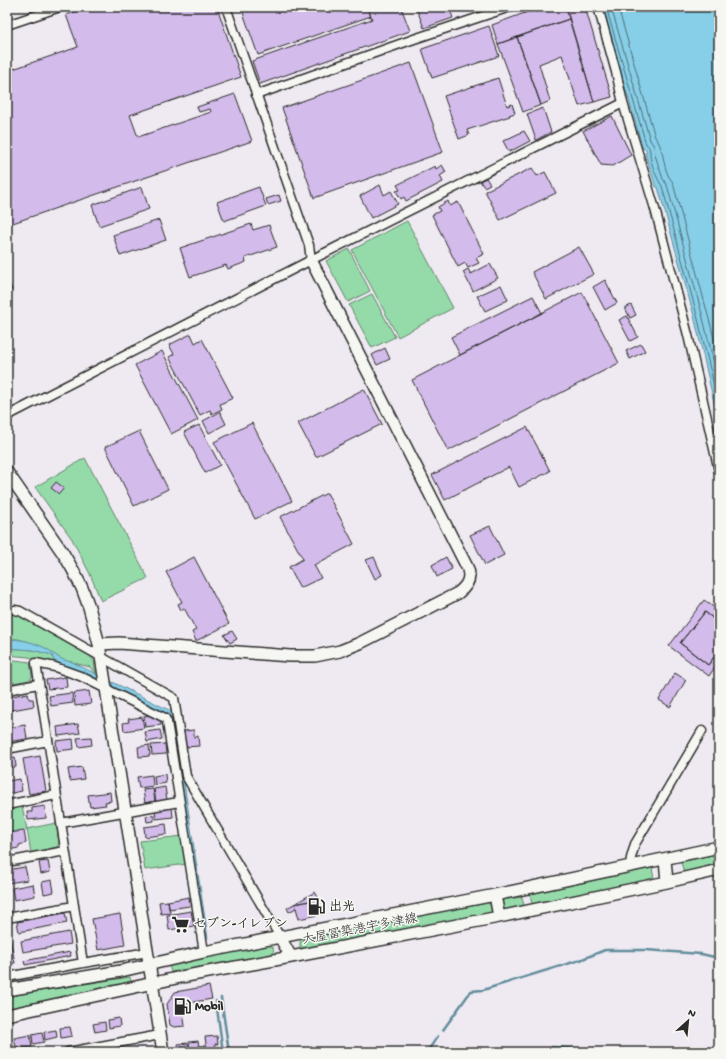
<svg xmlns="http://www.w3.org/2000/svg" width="726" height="1059" font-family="'Gochi Hand','Klee One',sans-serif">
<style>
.green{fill:#95dba9;stroke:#60836a}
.water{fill:#87cfe8;stroke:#628d9c}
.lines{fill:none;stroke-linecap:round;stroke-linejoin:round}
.shore{stroke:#506d77;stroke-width:1}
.stream{stroke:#628d9c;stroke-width:2.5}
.building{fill:#d3bbeb;stroke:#2b2b2b}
.street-casing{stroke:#2b2b2b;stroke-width:11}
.secondary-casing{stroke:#2b2b2b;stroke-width:14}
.street{stroke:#f6f6f2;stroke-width:8}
.secondary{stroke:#f6f6f2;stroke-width:11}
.labels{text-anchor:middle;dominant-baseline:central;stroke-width:3;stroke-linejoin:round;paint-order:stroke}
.poi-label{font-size:13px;font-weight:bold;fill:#2b2b2b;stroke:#f6f6f2;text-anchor:start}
.street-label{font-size:13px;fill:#2b2b2b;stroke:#f6f6f2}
</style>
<rect width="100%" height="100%" fill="#efeaf1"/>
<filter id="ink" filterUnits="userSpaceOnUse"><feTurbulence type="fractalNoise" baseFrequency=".025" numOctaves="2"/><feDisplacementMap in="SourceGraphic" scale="8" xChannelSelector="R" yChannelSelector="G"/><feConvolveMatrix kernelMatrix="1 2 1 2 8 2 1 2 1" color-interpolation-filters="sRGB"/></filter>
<g filter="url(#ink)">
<path class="green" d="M407 221 453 308 398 337 352 250Z
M349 249 370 291 348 302 326 261Z
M372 294 395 337 372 348 349 305Z
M85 458 148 578 101 601 90 574 72 539 35 487Z
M7 609 89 655 94 661 96 675 90 667 62 660 45 648 29 642 18 639H7Z
M7 648 33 650 53 655 55 663 28 657 7 655Z
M7 659 30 662 32 676 30 680 7 684Z
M22 806 27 829 56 823 59 843 57 847 31 853 27 829 7 833V809Z
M182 836 186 864 145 870 140 841Z
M719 854V865L684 873 681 862Z
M652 868 654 879 532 904 530 894Z
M522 897 524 906 504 910 501 900Z
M488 903 492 905 493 909 490 913 304 949 300 947V942L303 938Z
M269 945 273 947C274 951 274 953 271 955L177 971 171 972 169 965Z
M130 977 131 982 7 1009V996Z"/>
<path class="water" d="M602 7H719V424L694 316 658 187H656L645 153 647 152 645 148 643 149Z
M7 639C21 639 34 642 47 649 58 656 57 659 72 662L173 712 208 938H205L170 718 167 714 88 675 55 663 52 655 33 650 7 648Z"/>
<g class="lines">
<path class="shore" d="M606 7 646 144C650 147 650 150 650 155 651 164 657 179 662 186L697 315 719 406
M611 7 650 140 654 146 655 155 663 179 667 185 702 314 719 384
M618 7 655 137C664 147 662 162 668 175 669 178 672 180 673 183L719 357"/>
<path class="stream" d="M221 998 229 1052
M216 1001 223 1052
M443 1030 471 991 483 990 580 960 605 950H646L701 954 719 958
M552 1047 611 1052
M427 1052 438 1036"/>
</g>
<path class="building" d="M90 7H217L241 77 130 115 138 137 211 112 210 109 199 112 197 107 235 94 252 141 7 225V71L78 47 66 15Z
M241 7H367L371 16 258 55Z
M367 7H401L410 31 260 84 252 61 372 19Z
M416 7H449L453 18 424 28Z
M541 7H566L569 19 498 44 492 25Z
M566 7H585L612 97 594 102Z
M569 19 594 102 579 106 562 55 539 64 550 101 541 105 517 37Z
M489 26 499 56 432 78 422 49Z
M517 37 541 105 523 112 498 44Z
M411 63 443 152 314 198 282 108Z
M498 78 507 106 512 104 515 113 509 115 510 116 467 130 469 135 459 139 444 96Z
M543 108 551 132 536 140 527 114Z
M612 116 631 155 613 166 601 165 583 131Z
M524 131 530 141 509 152 503 141Z
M442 165 446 172 440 176 443 182 406 201 404 197 401 199 396 191 400 190 397 185 435 166 436 169Z
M532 168 537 176 545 172 556 193 500 220 485 191Z
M486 178 490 184 484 187 480 181Z
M380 185 384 195 391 191 398 204 371 218 360 196Z
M142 187 149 209 99 226 92 205Z
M259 187 266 206 224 221 217 202Z
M279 195 281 201 268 205 266 199Z
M448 201 450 206 458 202 484 254 476 258 479 263 468 268 465 263 458 267 432 215 440 211 438 207Z
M159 220 166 240 120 256 113 235Z
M251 224 253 230 269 225 277 247 245 258 246 262 228 269 226 265 190 277 180 248Z
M579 247 594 274 546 299 532 272Z
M490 264 498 278 473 291 463 272 468 269 471 274Z
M7 279H8L12 290 7 292Z
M605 280 617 303 605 310 593 287Z
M501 285 508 300 485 311 477 296Z
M582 292 619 363 448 451 412 380Z
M533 296 542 313 460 355 451 337Z
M631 305 636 315 630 318 625 308Z
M627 316 638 337 630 341 619 320Z
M191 334 195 343 202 339 233 398 220 404 222 409 212 414 210 410 200 415 169 357 174 354 169 345Z
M641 344 645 351 630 359 626 351Z
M385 348 390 359 377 365 372 355Z
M162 351 198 420 171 434 135 365Z
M364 389 382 424 316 457 298 423Z
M220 412 226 424 209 433 203 421Z
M252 423 292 501 255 519 214 442Z
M199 425 220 465 205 473 184 432Z
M527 427 550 471 519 487 509 467 445 500 432 475Z
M139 431 168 489 134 506 105 447Z
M56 482 64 488 59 494 51 488Z
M327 493 354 544 314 565 321 578 300 588 289 567 303 559 280 517Z
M7 516 14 522 7 531Z
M490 526 504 555 485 565 470 535Z
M194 557 229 624 196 641 192 632 196 630 184 608 181 610 178 604 182 602 166 572Z
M374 557 382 575 375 579 366 560Z
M446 557 452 569 437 577 432 565Z
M704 600 719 611V623L705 612 680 643 708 665 719 651V665L715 667 709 676 669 646Z
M705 612 719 623V651L708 665 680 643Z
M232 631 237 639 230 643 224 635Z
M675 673 686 680 670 707 659 700Z
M66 677 67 687 48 689 46 680Z
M89 691 91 704 75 706 74 693Z
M28 693 29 699H33L34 706 7 711V697Z
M72 693 73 703 51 706 49 696Z
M153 715 161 720V725L145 727 144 716Z
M142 717 144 728 124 731 123 723 129 722 128 719Z
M78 724 80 733 58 736 57 727Z
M25 725 27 739 7 742V728Z
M160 730 162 739 147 742 145 732Z
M194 730V737L198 736 199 746 185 747 184 731Z
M91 737 92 745 79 747 77 738Z
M73 739 74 749 57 751 56 741Z
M165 744 166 754 152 755 151 745Z
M149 745 150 756 139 757 138 747Z
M40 756 46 791 29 794 23 759Z
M15 757 16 767 7 768V758Z
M82 767 84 779 70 781 68 769Z
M165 774 166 783 155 785 154 776Z
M152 775 153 786 139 788 137 777Z
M20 779 22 791 7 794V781Z
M165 787 167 800 156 802 154 789Z
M153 789 155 801 145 803 143 790Z
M110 792 111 801 105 802 106 805 90 807 88 795Z
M45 806 46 818 28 820 27 812H32V808Z
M172 808 173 817 156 819 155 810Z
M154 815V821L147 822 146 816Z
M166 824 167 834 145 837 144 827Z
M24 831 26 843 19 845V848L7 850V833Z
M48 861 50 872 41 874 39 862Z
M25 867 28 880 7 883V870Z
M52 880 54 892 44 894 42 882Z
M33 884 35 896 14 900 12 888Z
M315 892 319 899 295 904 296 908 289 912 287 908Z
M189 897 190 906 169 909 168 901Z
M319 899 322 914 299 919 295 904Z
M168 901 170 913 161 914 159 902Z
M191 911 194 926 169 930 167 915Z
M65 913 67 923 19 932 17 922Z
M120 914 125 945 98 950 92 919Z
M8 928 15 963 7 964V929Z
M69 932 71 944 23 952 21 941Z
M70 952 71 956 25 965 24 961Z
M209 986 212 999 182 1004 185 1026 174 1027 170 1025 167 1004 175 992Z
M119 1018 120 1026 109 1028 108 1020Z
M105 1022 106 1030 95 1032 93 1024Z
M70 1027 72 1036 61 1038 60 1028Z
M56 1030 57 1037 45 1040 44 1032Z
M42 1033 44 1042 33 1044 32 1035Z
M30 1035 32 1047 23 1048V1046L16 1047 14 1038Z
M217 1036 218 1044H215L216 1050 207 1051 205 1037Z
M11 1038 13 1046 9 1047V1049H7V1039Z
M198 1041 199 1046 205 1045 206 1052H190L189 1042Z
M188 1043 189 1052H179L178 1044Z"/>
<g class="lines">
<defs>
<path id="street" d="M226 7 309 245 311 260
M598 7 616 72 623 103 655 209 688 335 719 471
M7 25 60 7
M256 95 414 39 510 7
M7 416 311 260 623 103
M15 610 20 611 174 698 186 776 280 937
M7 690 38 684
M7 749 48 741
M7 805 56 795
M61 823 179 802
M7 862 65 851
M630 866 631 858 635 844 702 731
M7 918 74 906
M83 963 36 663 55 667 80 676 165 718 167 722 204 952
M7 977 83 963 148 952
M68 1052 160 1035"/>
<path id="secondary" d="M7 472 63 553 73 570 82 588 89 607 99 644 163 1052
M99 644 119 643 290 656H315L340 651 360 643 458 593C467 586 472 578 467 567L311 260
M665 859 667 882
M495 895 499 917
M280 937 291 957
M7 990 121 971 204 952 495 895 719 847
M7 1015 181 977 291 957 499 917 667 882 719 870"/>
</defs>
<use href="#street" class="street-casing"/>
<use href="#secondary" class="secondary-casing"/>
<use href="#street" class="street"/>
<use href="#secondary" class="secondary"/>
</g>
</g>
<defs>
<symbol id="fuel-bare" viewBox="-9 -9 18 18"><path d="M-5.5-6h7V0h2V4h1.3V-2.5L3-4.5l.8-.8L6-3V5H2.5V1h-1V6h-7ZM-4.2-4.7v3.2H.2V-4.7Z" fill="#2b2b2b" stroke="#f6f6f2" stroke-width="2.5" paint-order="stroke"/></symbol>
<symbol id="supermarket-bare" viewBox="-9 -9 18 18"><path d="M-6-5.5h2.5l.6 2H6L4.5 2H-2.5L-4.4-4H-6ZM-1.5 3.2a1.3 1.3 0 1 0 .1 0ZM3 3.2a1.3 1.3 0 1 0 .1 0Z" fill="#2b2b2b" stroke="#f6f6f2" stroke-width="2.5" paint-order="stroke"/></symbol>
</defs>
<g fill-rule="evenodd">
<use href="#fuel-bare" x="304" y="894" width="25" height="25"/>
<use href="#supermarket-bare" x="168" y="912" width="25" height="25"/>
<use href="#fuel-bare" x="170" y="994" width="25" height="25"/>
</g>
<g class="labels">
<g class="poi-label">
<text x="329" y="907">出光</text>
<text x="193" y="924">セブン-イレブン</text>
<text x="195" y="1007">Mobil</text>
</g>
<g class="street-label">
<text transform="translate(360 930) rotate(-11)">大屋冨築港宇多津線</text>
</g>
</g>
<rect width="726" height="1059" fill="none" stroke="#f6f6f2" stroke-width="24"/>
<rect x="12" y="12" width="702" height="1035" fill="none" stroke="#2b2b2b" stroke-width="1.5" filter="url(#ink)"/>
<g transform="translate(688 1021) rotate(27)" stroke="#f6f6f2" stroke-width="3" paint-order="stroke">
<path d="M0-3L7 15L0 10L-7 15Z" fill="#2b2b2b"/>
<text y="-6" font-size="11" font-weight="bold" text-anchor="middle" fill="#2b2b2b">N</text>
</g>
</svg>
